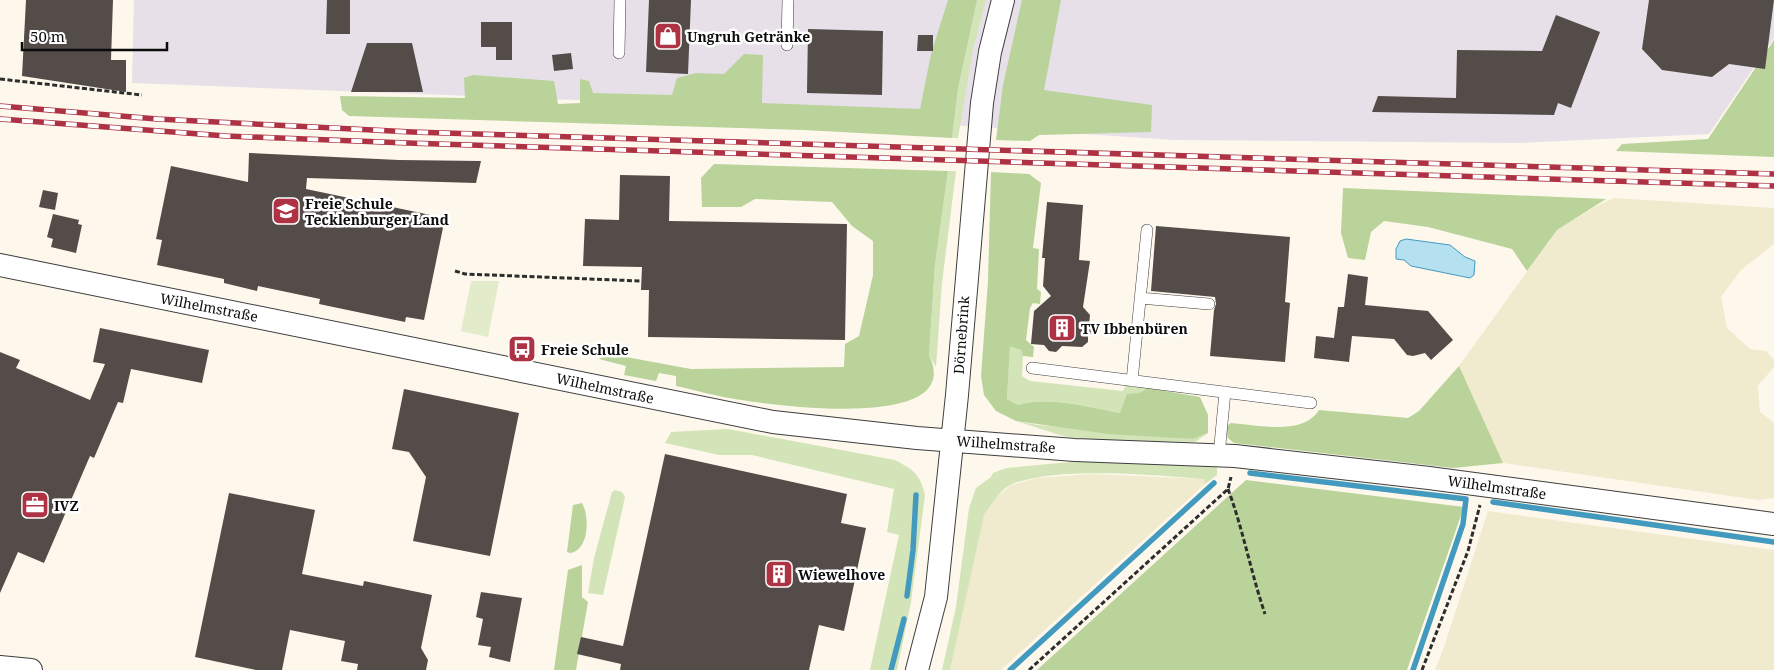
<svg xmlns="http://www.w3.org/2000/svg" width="1774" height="670" font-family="'Noto Serif',serif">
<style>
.industrial{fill:#e7e0e9}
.farmland{fill:#f0eace}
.green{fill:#d3e4b9}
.forest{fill:#b9d39a}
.pitch{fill:#e3ecca}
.water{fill:#b5e0ef;stroke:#439abf}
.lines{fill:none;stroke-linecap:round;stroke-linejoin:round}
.stream{stroke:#439abf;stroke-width:5.5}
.building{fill:#534c49}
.lane-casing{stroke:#3e3e3e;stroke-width:12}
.street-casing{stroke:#3e3e3e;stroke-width:24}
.path{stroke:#2d2d2d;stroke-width:3;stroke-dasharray:5 2.5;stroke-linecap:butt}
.lane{stroke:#fff;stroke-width:11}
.street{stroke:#fff;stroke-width:22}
.rail-casing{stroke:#ad3244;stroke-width:5.5}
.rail{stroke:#fff;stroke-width:4;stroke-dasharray:11;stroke-linecap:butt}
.labels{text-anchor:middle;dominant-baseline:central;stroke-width:5;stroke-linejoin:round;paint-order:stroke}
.poi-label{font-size:14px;font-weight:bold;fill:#0b0b0b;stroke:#fff;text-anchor:start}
.street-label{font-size:14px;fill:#0b0b0b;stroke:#fff}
</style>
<rect width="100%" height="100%" fill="#fdf8eb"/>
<path class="industrial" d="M134 0H1774V38L1709 134 1521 143 1174 140 575 100 132 83Z"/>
<path class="farmland" d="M1614 198 1774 208V244L1741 270 1721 297 1727 328 1750 349 1766 351 1774 360V367L1758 386 1760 412 1774 423V498L1758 500 1503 463 1459 366 1557 230 1595 207Z
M1092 474 1205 479V484L1001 670H950L978 535 984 515 998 496 1011 485 1037 478Z
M1488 511 1774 550V670H1435L1444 647Z"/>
<path class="green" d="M977 0H986L973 50 958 138H952L958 88Z
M948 171H956L942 283 936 367 929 355 935 265Z
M1010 345 1021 350 1023 356 1022 376 1030 381 1123 391 1126 385 1148 388 1120 413C1086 407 1052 396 1018 405L1007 399Z
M1016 421 1038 425 1193 439 1208 433 1195 442 1099 441 1063 436Z
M728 429 895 460C914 470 920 474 925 495L911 602 897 670H870L899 535 887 532 894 489 752 455H719L665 443 671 432Z
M1081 461 1217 464V475L1205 484 1204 479C1155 475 1057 466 1012 484 999 490 992 505 984 515L950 670H942L956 607 969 508 976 488 991 477 993 473 1006 468Z
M615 490 622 492 625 497 603 595 588 593 594 558 612 492Z"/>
<path class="forest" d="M948 0H977L958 88 952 138 804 130 349 116 342 110 340 96 465 98 464 78 473 75 554 81 558 104 580 103V79L589 81 593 93 672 95 677 78 696 73 724 74 744 54 763 55 762 103 920 109 931 54Z
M1022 0H1061L1044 90 1152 105 1151 132 1039 135 1030 141 996 140 1003 85Z
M1774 40V157L1616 151 1622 144 1708 139Z
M714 164 948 171 935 265 929 355C967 433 770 405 735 399 715 396 695 390 676 386V376L659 373 656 381 624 375 626 366 599 359 603 355H615L691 369 844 367 845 344 859 336 873 275V241L852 226 832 202 755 199 741 207H702L701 178Z
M991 172 1029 174 1041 183 1033 248 1039 249 1037 289 1041 292 1040 304 1033 303 1030 308 1026 340 1034 347 1033 357 1023 356 1021 350 1010 346 1007 399 1018 405C1052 396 1086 407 1120 413L1127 394 1140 393 1148 388 1200 397 1208 415V433L1193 439 1108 434 1016 421 996 411 984 395 981 376 988 281Z
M1343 188 1606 199 1557 230 1527 271 1512 249 1428 227 1384 221 1371 232 1365 260 1348 258 1341 233Z
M1459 366 1503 463 1453 468 1234 443 1228 438 1225 427 1231 423C1258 425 1303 436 1319 410L1408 418 1419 411Z
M1246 480 1464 507 1407 670H1037Z
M582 503C590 517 589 550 570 553L567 552 573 505Z
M582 565V597L588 602 576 670H554L568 570Z"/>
<path class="pitch" d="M471 281H499L488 337 461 331Z"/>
<path class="water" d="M1406 239 1450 245 1465 257 1475 261 1474 275 1470 278 1411 266 1404 260 1396 259V249L1400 241Z"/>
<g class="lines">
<path class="stream" d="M1250 473 1466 499 1463 524 1413 670
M1493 502 1774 542
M907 596 913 550 916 495
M891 670 904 619
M1010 670 1214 483"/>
</g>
<path class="building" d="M26 0H113L111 60H126V92L22 76Z
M327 0H350V34H326Z
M649 0H691L688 74 646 72Z
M1649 0H1774L1765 69 1729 64 1712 77 1662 70 1642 49Z
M1556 15 1600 32 1571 108 1558 103 1554 115 1372 112 1378 96 1456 98 1457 50 1542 51Z
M481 22H512V60H496V47H481Z
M808 29 883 31 882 95 807 93Z
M918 35H933V51H917Z
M367 43H412L423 92H351Z
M571 53 573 69 554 71 552 55Z
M249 153 399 160 481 161 476 183 307 178 306 189 445 218 424 320 406 317 405 322 319 304 320 299 258 286 257 291 224 283V279L157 265 162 240 156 239 171 166 248 182Z
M620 175 670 176 669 221 847 224 845 340 648 337 649 290H641L642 267 583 266 585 219 619 220Z
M43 190 58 193 55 210 39 207Z
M1047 202 1083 205 1079 260 1090 261 1083 307 1090 315 1089 325 1094 331 1088 336V342L1082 347 1062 346 1056 352 1049 351 1044 345 1031 344 1034 311 1051 296 1043 286 1045 258H1042Z
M53 214 79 220 78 224 82 225 76 253 51 247 53 239 47 237Z
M1156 226 1290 237 1285 302 1290 303 1285 362 1210 356 1214 310 1216 304 1215 297 1151 291Z
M1348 274 1368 277 1365 305 1428 311 1453 340 1431 360 1425 353 1413 356 1407 355 1394 339 1352 336 1349 362 1314 358 1316 336 1334 338 1338 307H1344Z
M100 328 209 350 202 383 131 369 123 403 118 402 94 458 90 456 44 563 18 552 0 593V352L20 360 16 368 90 400 105 364 93 362Z
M404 389 519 413 490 556 413 541 426 477 409 452 392 449Z
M665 454 847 494 841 523 866 528 844 631 819 625 809 670H620L621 664 577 654 581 637 623 646Z
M229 493 315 510 302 574 363 586 364 581 432 595 421 648 428 660 426 670H357L358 664 341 661 345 641 290 630 282 670H256L195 657Z
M481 592 522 598 510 662 489 657 491 647 478 645 483 619 476 617Z"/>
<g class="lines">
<defs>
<path id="lane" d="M787 45 788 0
M619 53 620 0
M1140 298 1209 304
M1032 368 1311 403
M1132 381 1147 230
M1219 455 1225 392"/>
<path id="street" d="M0 265 773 422 917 438 1075 450 1235 456 1429 478 1774 524
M0 667 31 670
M917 670 936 597 957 395 982 103 990 52 1003 0"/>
</defs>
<use href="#lane" class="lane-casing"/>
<use href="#street" class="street-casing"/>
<path class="path" d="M0 79 142 95
M455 271 465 274 641 281
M1228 489C1243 529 1251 573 1265 614
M1029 670 1228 489 1231 477
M1422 670 1468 551 1480 505"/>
<use href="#lane" class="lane"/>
<use href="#street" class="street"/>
<defs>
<path id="rail" d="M0 106 157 119 412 132 1774 174
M0 119 226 136 407 143 1774 186"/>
</defs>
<use href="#rail" class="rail-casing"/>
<use href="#rail" class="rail"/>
</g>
<defs>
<symbol id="shop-square" viewBox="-11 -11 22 22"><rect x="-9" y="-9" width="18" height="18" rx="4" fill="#ad3244" stroke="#fff"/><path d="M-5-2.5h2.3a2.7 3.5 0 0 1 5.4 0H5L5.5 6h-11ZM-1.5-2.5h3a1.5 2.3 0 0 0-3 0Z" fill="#fff"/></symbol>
<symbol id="school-square" viewBox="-11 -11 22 22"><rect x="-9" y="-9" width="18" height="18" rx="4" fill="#ad3244" stroke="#fff"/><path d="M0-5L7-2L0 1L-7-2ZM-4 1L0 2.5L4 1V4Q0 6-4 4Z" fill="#fff"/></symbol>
<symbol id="building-square" viewBox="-11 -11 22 22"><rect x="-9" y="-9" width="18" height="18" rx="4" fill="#ad3244" stroke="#fff"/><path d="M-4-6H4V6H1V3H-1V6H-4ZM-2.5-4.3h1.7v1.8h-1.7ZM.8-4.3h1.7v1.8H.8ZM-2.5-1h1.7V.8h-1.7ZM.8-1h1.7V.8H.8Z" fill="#fff"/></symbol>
<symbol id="bus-square" viewBox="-11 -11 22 22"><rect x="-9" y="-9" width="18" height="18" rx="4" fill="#ad3244" stroke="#fff"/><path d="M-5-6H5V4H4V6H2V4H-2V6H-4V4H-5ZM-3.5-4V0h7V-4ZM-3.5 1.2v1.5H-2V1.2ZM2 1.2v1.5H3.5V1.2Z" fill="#fff"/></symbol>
<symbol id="office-square" viewBox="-11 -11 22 22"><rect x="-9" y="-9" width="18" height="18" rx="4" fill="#ad3244" stroke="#fff"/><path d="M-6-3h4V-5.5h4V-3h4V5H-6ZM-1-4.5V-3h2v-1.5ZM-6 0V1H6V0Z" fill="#fff"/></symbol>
</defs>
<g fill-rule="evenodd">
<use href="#shop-square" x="652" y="20" width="32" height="32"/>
<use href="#school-square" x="270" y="195" width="32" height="32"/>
<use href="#building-square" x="1046" y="312" width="32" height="32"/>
<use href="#bus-square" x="506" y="333" width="32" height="32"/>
<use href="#office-square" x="19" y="489" width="32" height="32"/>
<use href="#building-square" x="763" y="558" width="32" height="32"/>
</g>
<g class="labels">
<g class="poi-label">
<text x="687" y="36">Ungruh Getränke</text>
<text x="305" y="203">Freie Schule<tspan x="305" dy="16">Tecklenburger Land</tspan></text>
<text x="1081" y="328">TV Ibbenbüren</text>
<text x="541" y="349">Freie Schule</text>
<text x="54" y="505">IVZ</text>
<text x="798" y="574">Wiewelhove</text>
</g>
<g class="street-label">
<text transform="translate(209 307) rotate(11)">Wilhelmstraße</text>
<text transform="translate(961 335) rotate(-86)">Dörnebrink</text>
<text transform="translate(605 388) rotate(12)">Wilhelmstraße</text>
<text transform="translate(1006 444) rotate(4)">Wilhelmstraße</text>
<text transform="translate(1497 487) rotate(8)">Wilhelmstraße</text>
</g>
</g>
<path d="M22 42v8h145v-8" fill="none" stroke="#0b0b0b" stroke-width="2.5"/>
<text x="30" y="42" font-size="15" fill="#0b0b0b" stroke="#ffffff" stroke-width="4" paint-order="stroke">50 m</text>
</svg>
